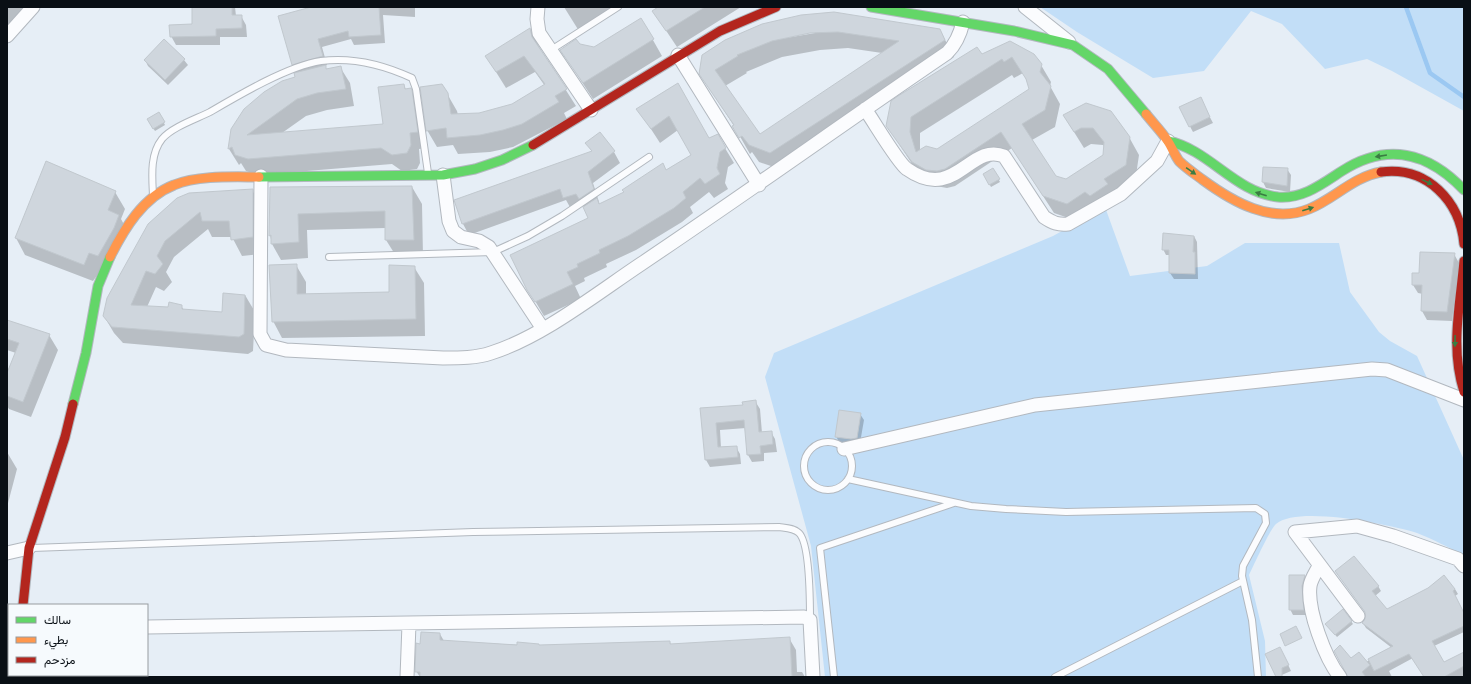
<svg xmlns="http://www.w3.org/2000/svg" width="1471" height="684" font-family="Poppins,Vazirmatn,sans-serif">
<style>
.green{fill:#c2def7}
.shadow{fill:#0003;fill-rule:evenodd}
.lines{fill:none;stroke-linecap:round;stroke-linejoin:round}
.stream{stroke:#9bc8f2;stroke-width:4.5}
.building{fill:#cfd6dd;stroke:#c1c8ce;fill-rule:evenodd}
.lane-casing{stroke:#b2b8bf;stroke-width:8}
.street-casing{stroke:#b2b8bf;stroke-width:15}
.fast-casing{stroke:#b2b8bf;stroke-width:11}
.slow-casing{stroke:#b2b8bf;stroke-width:11}
.jam-casing{stroke:#b2b8bf;stroke-width:11}
.lane{stroke:#fbfcfe;stroke-width:6}
.street{stroke:#fbfcfe;stroke-width:13}
.fast{stroke:#63d668;stroke-width:9}
.slow{stroke:#ff974d;stroke-width:9}
.jam{stroke:#b3261e;stroke-width:9}
.oneway{fill:#3a7c43}
</style>
<rect width="100%" height="100%" fill="#e6eef6"/>
<path class="green" d="M1040 7H1464V111L1392 71 1367 59 1325 69 1282 24 1251 11 1204 71 1153 78 1077 32Z
M1105 207 1130 276 1207 266 1245 243H1339L1350 292 1379 332 1390 341 1417 356 1464 460V555C1449 548 1433 539 1417 533 1391 525 1298 505 1276 524 1270 529 1254 565 1249 575L1265 641 1266 677H825L811 546 765 377 774 353 1053 236Z"/>
<path class="shadow" d="M7 7H31L7 31Z
M193 7H235L236 16H241L246 25 247 37H220V45H176L171 36 193 25Z
M314 7H415V17L383 15 385 43 354 45 351 39 322 47 327 65H324L327 70 340 67 350 83 354 106 327 110 306 116 282 133 384 125 404 85 406 90 410 89 420 106 426 148 419 149 420 163 417 169 402 171 392 164 258 175 246 171 241 163 239 165 229 149 232 129 296 78 298 73 293 64Z
M564 7H614L579 31Z
M660 7H741L677 47 653 11Z
M641 19 662 56 593 99 561 50 579 45 595 48Z
M776 21 940 30 954 57 780 169 759 162 752 152 750 154 734 126 700 74ZM814 31 815 33 780 39 784 37ZM848 48 882 53 760 135 725 86 747 73 746 72 782 57 820 50Z
M530 29 541 51 576 106 564 113 567 119 513 147 490 152 458 154 453 145 437 147 427 130 442 85 457 111 458 115 479 114 512 105 545 86 535 72 506 88 486 56Z
M1010 42 1041 65 1051 82 1050 86 1060 104 1055 127 1032 140 1055 177 1066 180 1104 156 1105 147 1103 145 1091 144 1084 148 1064 116 1129 137 1139 155 1135 182 1077 221 1054 213 1012 148 955 186 947 188 936 186 922 179 887 126 982 56ZM1023 73 1031 89 938 150 920 151V133L1012 75 1014 78Z
M145 60H184L188 65 168 85 148 66Z
M678 85 709 140 717 135 734 163 728 167 725 183 728 189 714 198 709 192 690 207 693 213 682 222 636 250 606 264 607 267 584 278 585 281 575 286 581 299 544 316 528 289 589 219 583 204 571 209 566 200 469 235 463 224 456 203 592 152 587 143 614 152 620 163 593 183 600 205 666 171 692 155 678 130 660 143 638 109Z
M1203 104 1213 123 1193 132 1180 108Z
M159 113 165 125 155 131 148 120Z
M1264 168 1287 169 1291 175 1290 192 1266 188 1263 182Z
M993 169 1000 182 991 187 984 174Z
M412 187 422 204 423 256H396L386 240V228L307 230 308 258 281 260 272 244 270 235 271 188Z
M252 190 262 207V254L242 256 232 237H212L208 229 174 257 166 272 172 282 164 291 156 287 147 307 169 308 181 306 184 310 223 313 245 295 255 312 253 351 248 354 123 343 114 333 104 316 149 225Z
M115 192 125 209 121 219 128 232 93 281 25 255 16 238Z
M1194 236 1197 242 1198 279H1174L1170 273V255H1166L1163 249Z
M1454 254 1459 263 1452 321 1427 320 1422 311 1423 294 1418 293 1413 285 1420 274Z
M296 265 306 282V295L390 293 414 267 424 283 425 336 282 338 273 321Z
M7 321 49 335 58 350 31 417 9 409 7 406V375L16 353 7 350Z
M755 401 760 409 762 433 771 432 775 439 777 452 764 453V461L752 462 748 455 746 428 720 430 721 448 736 447 740 454 741 464 710 467 706 460 701 409 744 406Z
M860 414 864 420 860 443 855 445 839 442 836 436Z
M7 452 17 469 7 507Z
M1336 572 1378 586 1381 591 1375 596 1387 610 1455 589 1458 594 1455 596 1464 614V632L1434 646 1444 663 1464 653V677H1425L1413 658 1389 671 1392 677H1349L1351 660 1366 662 1392 648 1366 628 1363 623 1367 619 1366 613Z
M1304 576 1307 582 1305 592 1306 615H1293L1290 609Z
M1343 610 1353 624 1337 637 1328 626Z
M440 634 444 641 539 646 670 642 671 645 789 638 796 650 797 672H802L805 677H420L416 671 421 645Z
M1283 654 1291 671 1277 677Z"/>
<g class="lines">
<path class="stream" d="M1406 7 1430 73 1464 97"/>
</g>
<path class="building" d="M192 7H232V15H242V28L216 29V36L170 37 169 25 192 24Z
M311 7H379L381 35 349 37 348 31 318 39 323 56 292 65 278 16Z
M658 7H705L666 31 652 11Z
M834 12 940 29 945 40 770 153 749 145 742 136 739 138 732 126 734 125 699 74 702 55 725 40 762 24 801 15ZM838 32 899 41 760 134 715 70 738 56 737 55 772 41 810 33Z
M641 18 654 39 583 83 560 50 576 39 580 44 594 47Z
M530 28 532 37 567 89 555 96 559 102 522 124 503 130 480 135 447 138 446 128 426 131 420 87 442 84 448 93 451 114 479 113 512 104 545 84 524 56 496 72 485 56Z
M164 39 185 59 165 80 144 60Z
M1010 41 1034 54 1042 64 1040 72 1051 86 1045 110 1022 124 1056 176 1066 179 1103 155 1104 142 1093 128H1081L1074 132 1063 115 1086 103 1111 111 1130 137 1126 165 1104 179 1108 184 1090 196 1085 192 1067 204 1043 196 1001 132 945 169 937 171 926 170 912 162 886 126 891 101 898 96 977 47 982 54ZM1012 57 1026 79 1029 89 937 149 926 146 916 152 910 132 911 117 1002 59 1004 62Z
M326 65V69L341 66 346 89 317 93 297 99 247 135 383 124 378 87 404 84 405 89 411 88 412 90 418 132 410 133 411 145 407 153 392 155 381 148 248 159 235 155 232 147 228 149 231 129 244 109 264 92 282 81 295 77 294 73Z
M678 83 709 138 718 134 726 148 720 152 717 168 720 174 705 184 700 178 683 192 686 198 674 208 628 236 599 250 600 253 577 264 578 267 567 272 573 284 535 302 527 290 510 255 588 218 583 207 597 198 599 204 624 192 622 190 663 163 666 170 691 155 669 116 651 129 636 109Z
M1201 97 1210 117 1189 127 1179 107Z
M159 112 165 122 153 129 147 119Z
M600 132 615 151 588 172 594 189 579 199 576 194 563 198 560 189 462 224 454 200 592 151 585 143Z
M46 161 116 191 108 210 119 215 114 228 98 256 89 253 84 265 15 238Z
M1263 167 1288 168 1287 186 1262 182Z
M993 168 1000 179 989 185 983 174Z
M412 186 414 240H385V211L298 214 299 242 271 244V235L269 236 270 187Z
M253 189V237L231 240 229 221H202L200 212 165 241 157 256 163 264 155 274 146 271 131 305 168 307 169 302 182 305V309L222 312 223 293 245 295 244 334 239 337 112 327 103 316 107 298 148 224 177 198 189 193Z
M1163 233 1194 236 1193 252H1195V274L1169 273V250H1162Z
M1420 252 1455 253 1447 312 1421 311 1422 285H1412V273H1419Z
M297 264V294L389 292V265L415 266 416 319 272 322 269 265Z
M7 320 50 334 23 402 7 396V373L19 343 7 339Z
M756 400 759 432 772 431 773 444 760 446 761 454 747 455 744 420 716 423 718 447 737 446 738 457 705 460 700 408 743 405 742 402Z
M839 410 861 413 857 438 851 439 835 437Z
M1354 556 1379 586 1372 591 1387 609 1428 588 1444 575 1455 589 1453 591 1464 613V626L1432 641 1444 662 1464 652V666L1444 677H1424L1409 654 1374 671 1368 659 1393 646 1362 623 1365 619V612L1335 571Z
M1289 575H1305L1302 586 1304 610H1289Z
M1343 609 1352 621 1335 635 1325 624Z
M1296 626 1302 638 1285 646 1280 634Z
M421 632 440 633V640L517 645V642L539 644V645L670 641V644L790 637 792 677H420V672H415L416 643 420 644Z
M1340 645 1351 658 1359 652 1370 665 1362 672 1366 677H1348L1334 651Z
M1280 647 1289 665 1282 668V677H1276L1265 654Z"/>
<g class="lines">
<defs>
<path id="lane" d="M551 50 618 7
M153 195C152 176 150 154 162 139 172 127 196 119 210 112 239 95 288 66 321 61 352 57 384 65 412 78L416 89 428 173
M329 257 493 252 528 236 562 216 649 157
M804 466a24 24 0 1 1 48 0a24 24 0 1 1-48 0Z
M848 479 971 506 1006 509 1066 512 1256 508 1265 514 1266 523 1243 566 1242 576 1252 620 1258 677
M32 548 473 532 779 527C786 528 794 528 799 533 810 544 810 604 810 620
M7 633H9
M834 677 820 548 954 503
M1055 677 1243 581"/>
<path id="street" d="M538 7 537 19 539 33 591 110
M1025 7 1069 42
M7 36 33 7
M678 55 759 185
M865 109C873 120 898 163 907 169 955 203 970 142 1004 156L1044 217C1053 223 1058 225 1068 224L1121 194 1157 161 1168 141
M443 175 449 221 453 231 461 237 479 241 489 247 543 329
M261 176 260 334 266 345 286 350 443 358C460 358 476 358 491 353 542 337 596 294 641 264 744 195 844 123 947 53 956 44 960 35 963 22
M844 449 1035 405 1372 369 1387 370 1464 400
M7 553 29 548
M1319 566C1316 572 1311 579 1310 586 1307 610 1325 658 1340 677
M1358 616 1295 532 1357 526 1393 536 1458 559 1464 566
M147 627 804 617 810 620 813 677
M407 677 409 624"/>
<path id="fast" d="M871 7 1014 31 1073 45 1108 69 1146 114
M1168 141C1210 150 1234 192 1278 197 1303 199 1322 184 1342 171 1387 142 1428 152 1464 190
M259 177 443 175 475 169 502 160 533 145
M73 404 86 353 98 286 110 257"/>
<path id="slow" d="M1146 114C1153 123 1161 131 1167 140 1172 147 1174 154 1179 161 1186 168 1195 174 1203 180 1233 202 1271 224 1309 209 1334 199 1353 177 1381 172
M110 257C124 229 143 197 174 185 198 175 234 177 259 177"/>
<path id="jam" d="M533 145 720 31 776 7
M1381 172C1427 166 1460 201 1464 244
M1464 261C1460 306 1450 348 1464 392
M23 605 29 548 65 437 73 404
M41 675 42 677"/>
</defs>
<use href="#lane" class="lane-casing"/>
<use href="#street" class="street-casing"/>
<use href="#fast" class="fast-casing"/>
<use href="#slow" class="slow-casing"/>
<use href="#jam" class="jam-casing"/>
<use href="#lane" class="lane"/>
<use href="#street" class="street"/>
<use href="#fast" class="fast"/>
<use href="#slow" class="slow"/>
<use href="#jam" class="jam"/>
</g>
<defs><path id="oneway-solid" d="M-6-.8H1V-3.2L6.5 0L1 3.2V.8H-6Z"/></defs>
<g class="oneway">
<use href="#oneway-solid" transform="translate(1381 156) rotate(171)"/>
<use href="#oneway-solid" transform="translate(1191 171) rotate(35)"/>
<use href="#oneway-solid" transform="translate(1427 182) rotate(26)"/>
<use href="#oneway-solid" transform="translate(1261 194) rotate(-162)"/>
<use href="#oneway-solid" transform="translate(1308 209) rotate(-17)"/>
<use href="#oneway-solid" transform="translate(1455 341) rotate(91)"/>
</g>
<rect width="1471" height="684" fill="none" stroke="#090f15" stroke-width="16"/>
<rect x="8" y="604" width="140" height="72" fill="#f6fafd" stroke="#979ca0"/>
<rect x="16" y="617" width="20" height="6" fill="#63d668" stroke="#979ca0"/>
<text x="44" y="624" font-size="12" fill="#090f15">سالك</text>
<rect x="16" y="637" width="20" height="6" fill="#ff974d" stroke="#979ca0"/>
<text x="44" y="644" font-size="12" fill="#090f15">بطيء</text>
<rect x="16" y="657" width="20" height="6" fill="#b3261e" stroke="#979ca0"/>
<text x="44" y="664" font-size="12" fill="#090f15">مزدحم</text>
</svg>
